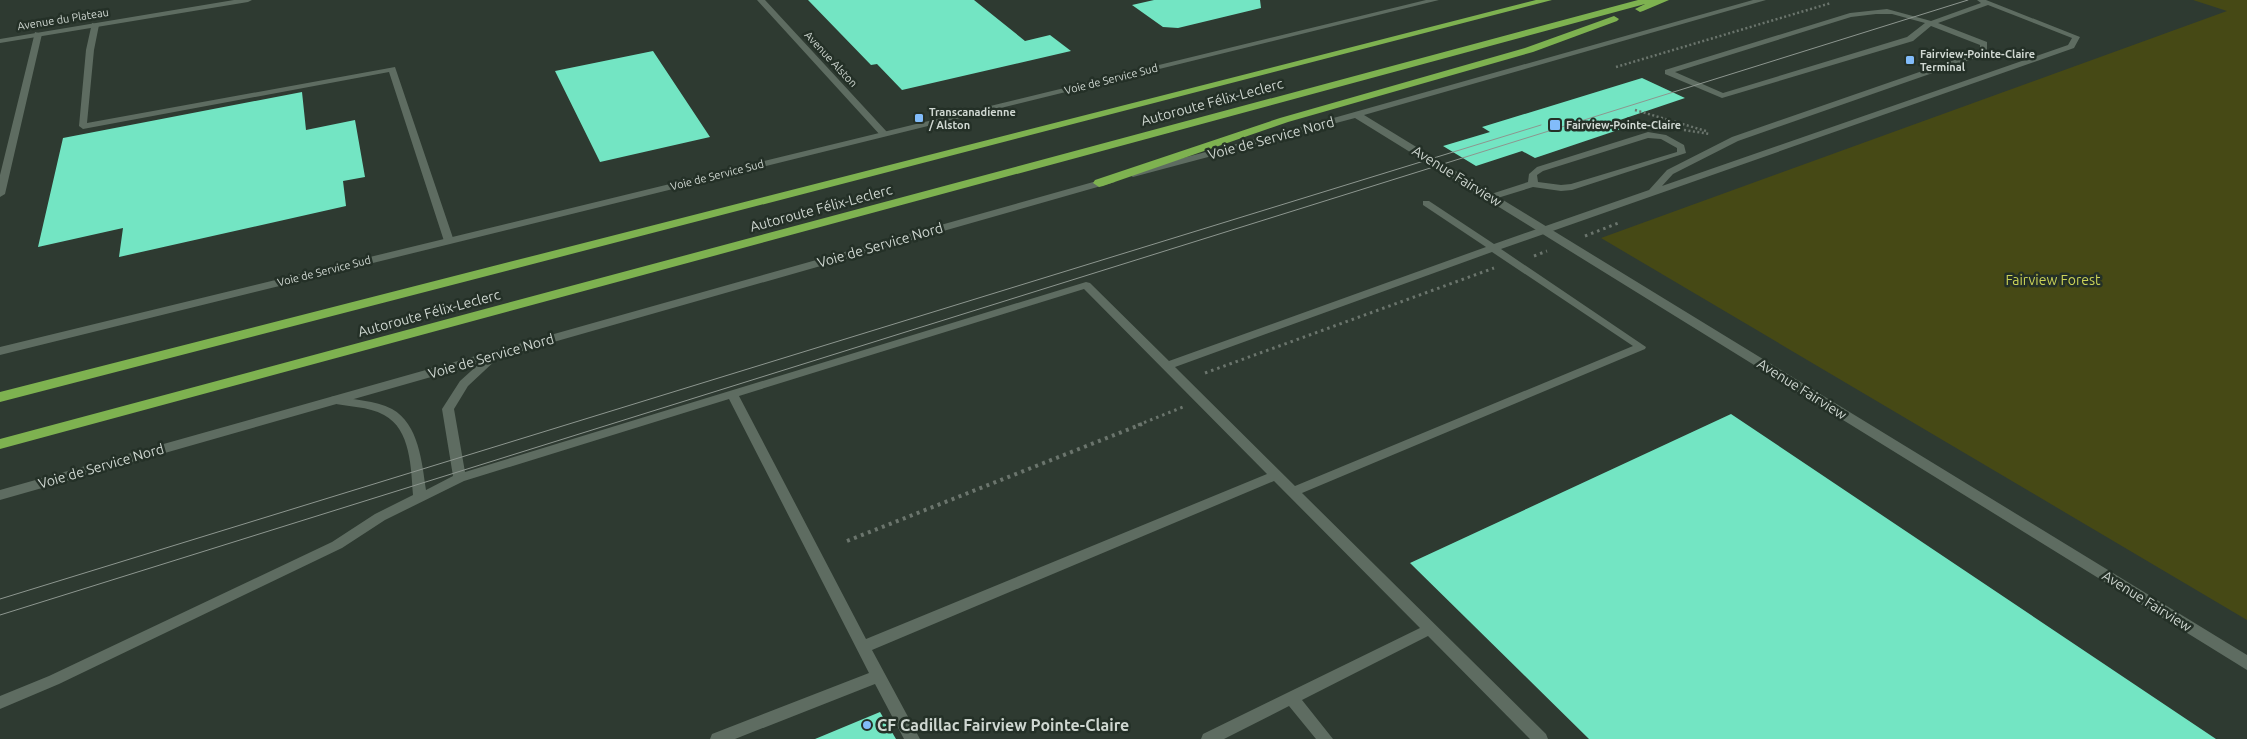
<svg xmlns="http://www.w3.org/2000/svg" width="2247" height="739" font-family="Ubuntu,sans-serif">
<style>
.green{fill:#464915}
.building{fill:#73e5c3}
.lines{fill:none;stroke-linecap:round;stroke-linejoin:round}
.path-far2{stroke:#6b756d;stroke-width:2.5;stroke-dasharray:2 2.5;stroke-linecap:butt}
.path-far1{stroke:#6b756d;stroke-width:3;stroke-dasharray:2.5 4;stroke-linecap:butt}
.path{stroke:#6b756d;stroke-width:4;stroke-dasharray:3 4.5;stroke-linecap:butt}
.lane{fill:#5e6c61;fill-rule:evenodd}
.street{fill:#5e6c61;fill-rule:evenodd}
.secondary{fill:#5e6c61;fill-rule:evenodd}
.highway{fill:#7eb250;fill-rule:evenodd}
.tram{stroke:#8d968f;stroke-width:1}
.poi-dot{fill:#82bcfa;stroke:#243027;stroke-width:2}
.labels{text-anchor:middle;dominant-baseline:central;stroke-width:5;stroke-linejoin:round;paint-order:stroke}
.far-street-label{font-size:11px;fill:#cfd7d1;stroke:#243027}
.far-poi-label{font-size:11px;font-weight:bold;fill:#cfd7d1;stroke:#243027;text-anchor:start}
.street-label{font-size:14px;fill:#cfd7d1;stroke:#243027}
.park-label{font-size:14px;fill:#cbd257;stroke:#243027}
.near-poi-label{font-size:16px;font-weight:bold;fill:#cfd7d1;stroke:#243027;text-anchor:start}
</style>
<rect width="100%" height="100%" fill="#2e3a31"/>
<path class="green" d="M2193 0H2247V620L1601 238 2227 11Z"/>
<path class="building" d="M808 0H974L1025 41 1050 35 1071 51 902 90 877 64 871 65Z
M1154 0H1260L1261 8 1178 28 1163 27 1132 5Z
M653 51 710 137 600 162 555 71Z
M1642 78 1685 98 1614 122 1624 128 1535 158 1522 151 1476 166 1443 146 1490 132 1482 127Z
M302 92 306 130 355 120 365 177 343 181 346 206 119 257 123 228 38 247 63 138Z
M1731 414 2216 739H1589L1410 563Z
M880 712 896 739H815Z"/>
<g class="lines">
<path class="path-far2" d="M1616 67 1831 3
M1635 110 1706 131
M1684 130 1710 134"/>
<path class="path-far1" d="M1585 236 1621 222
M1534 256 1547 251
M1205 373 1494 268
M1138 425 1183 407"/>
<path class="path" d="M847 541 1142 424"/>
<path class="lane" d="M1977 0H1986L2080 37 2074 48 1501 249 1646 347 1645 349 1302 493 1546 734 1548 739H1530L1428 636 1302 700 1333 739H1316L1289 706 1224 739H1201L1203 734 1420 628 1274 481 872 650 920 739H904L875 684 735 739H710L712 734 869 673 729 399 464 481 385 520 342 548 59 684 0 709V696L49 676 332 542 375 514 413 495C411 469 411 429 384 415 368 406 348 407 331 403L329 400 331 397 335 396C353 400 375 400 392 409 419 424 422 463 426 490L453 476 442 409 460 381 491 353H499L501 355 499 357 468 386 454 409 465 472 1086 282 1090 283 1169 361 1486 247 1423 205V201H1429L1494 244 1649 190 1667 170 1732 137 1980 51V45L1931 26 1913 41 1722 98 1665 74V70L1850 13 1887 9 1931 21 1981 3ZM1988 5 2072 38 2068 45 1662 186 1673 174 1738 141 1987 54V42L1938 23ZM1876 14H1892L1925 23 1907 37 1723 93 1675 72 1851 17ZM1492 252 1633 346 1295 486 1175 367ZM1084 289 1267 474 866 639 739 396Z
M92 23 99 25 94 50 87 123 395 67 454 241 449 244 444 241 389 72 83 129 79 126 86 50Z
M35 32 42 34 5 194 0 197V175Z
M1648 132 1666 135 1684 145 1686 153 1572 190 1561 191 1533 187 1491 200 1486 197 1488 195 1528 182 1529 174 1537 167ZM1648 138 1661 139 1677 148V152L1571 184 1561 185 1538 182 1537 175 1543 171Z"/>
<path class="street" d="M234 0H252L248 2 0 43V39Z
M757 0H765L887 132V136H881Z"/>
<path class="secondary" d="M1426 0H1439L0 355V347Z
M1753 0H1766L1364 115 2247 655V670L1355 118 1133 177 1128 174 1129 172 1298 128Z
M1111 177 1115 178V182L0 500V490Z"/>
<path class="highway" d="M1536 0H1552L0 402V392Z
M1638 0H1669L1643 11 1640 12 1635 9 1645 4 0 449V439Z
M1614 16 1619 19 1617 21 1533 52 1288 122 1103 186 1099 187 1093 183 1095 180 1280 118 1525 48Z"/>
<path class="tram" d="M0 599 1541 125
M0 615 1968 0"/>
</g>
<g class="poi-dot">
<rect x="1905" y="55" width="10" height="10" rx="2.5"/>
<rect x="914" y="113" width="10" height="10" rx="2.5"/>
<rect x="1549" y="119" width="12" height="12" rx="2.5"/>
<circle cx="867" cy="725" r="5"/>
</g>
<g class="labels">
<g class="far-street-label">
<text transform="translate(63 19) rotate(-9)">Avenue du Plateau</text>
<text transform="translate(831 59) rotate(47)">Avenue Alston</text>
<text transform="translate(1111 79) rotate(-14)">Voie de Service Sud</text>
<text transform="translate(717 175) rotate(-14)">Voie de Service Sud</text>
<text transform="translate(324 271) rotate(-14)">Voie de Service Sud</text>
</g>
<g class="far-poi-label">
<text x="1920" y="54">Fairview-Pointe-Claire<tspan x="1920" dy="13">Terminal</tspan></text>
<text x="929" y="112">Transcanadienne<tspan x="929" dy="13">/ Alston</tspan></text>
<text x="1566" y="125">Fairview-Pointe-Claire</text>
</g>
<g class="street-label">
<text transform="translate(1212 102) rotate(-15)">Autoroute Félix-Leclerc</text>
<text transform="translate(1271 138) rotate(-15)">Voie de Service Nord</text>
<text transform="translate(1457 176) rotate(32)">Avenue Fairview</text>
<text transform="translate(821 208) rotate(-15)">Autoroute Félix-Leclerc</text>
<text transform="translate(880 245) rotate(-16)">Voie de Service Nord</text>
<text transform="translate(429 313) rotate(-15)">Autoroute Félix-Leclerc</text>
<text transform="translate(491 356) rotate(-16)">Voie de Service Nord</text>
<text transform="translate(1802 389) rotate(32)">Avenue Fairview</text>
<text transform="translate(101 466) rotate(-16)">Voie de Service Nord</text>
<text transform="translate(2147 601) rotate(32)">Avenue Fairview</text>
</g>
<g class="park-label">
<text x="2053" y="280">Fairview Forest</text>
</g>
<g class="near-poi-label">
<text x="877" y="725">CF Cadillac Fairview Pointe-Claire</text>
</g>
</g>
</svg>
